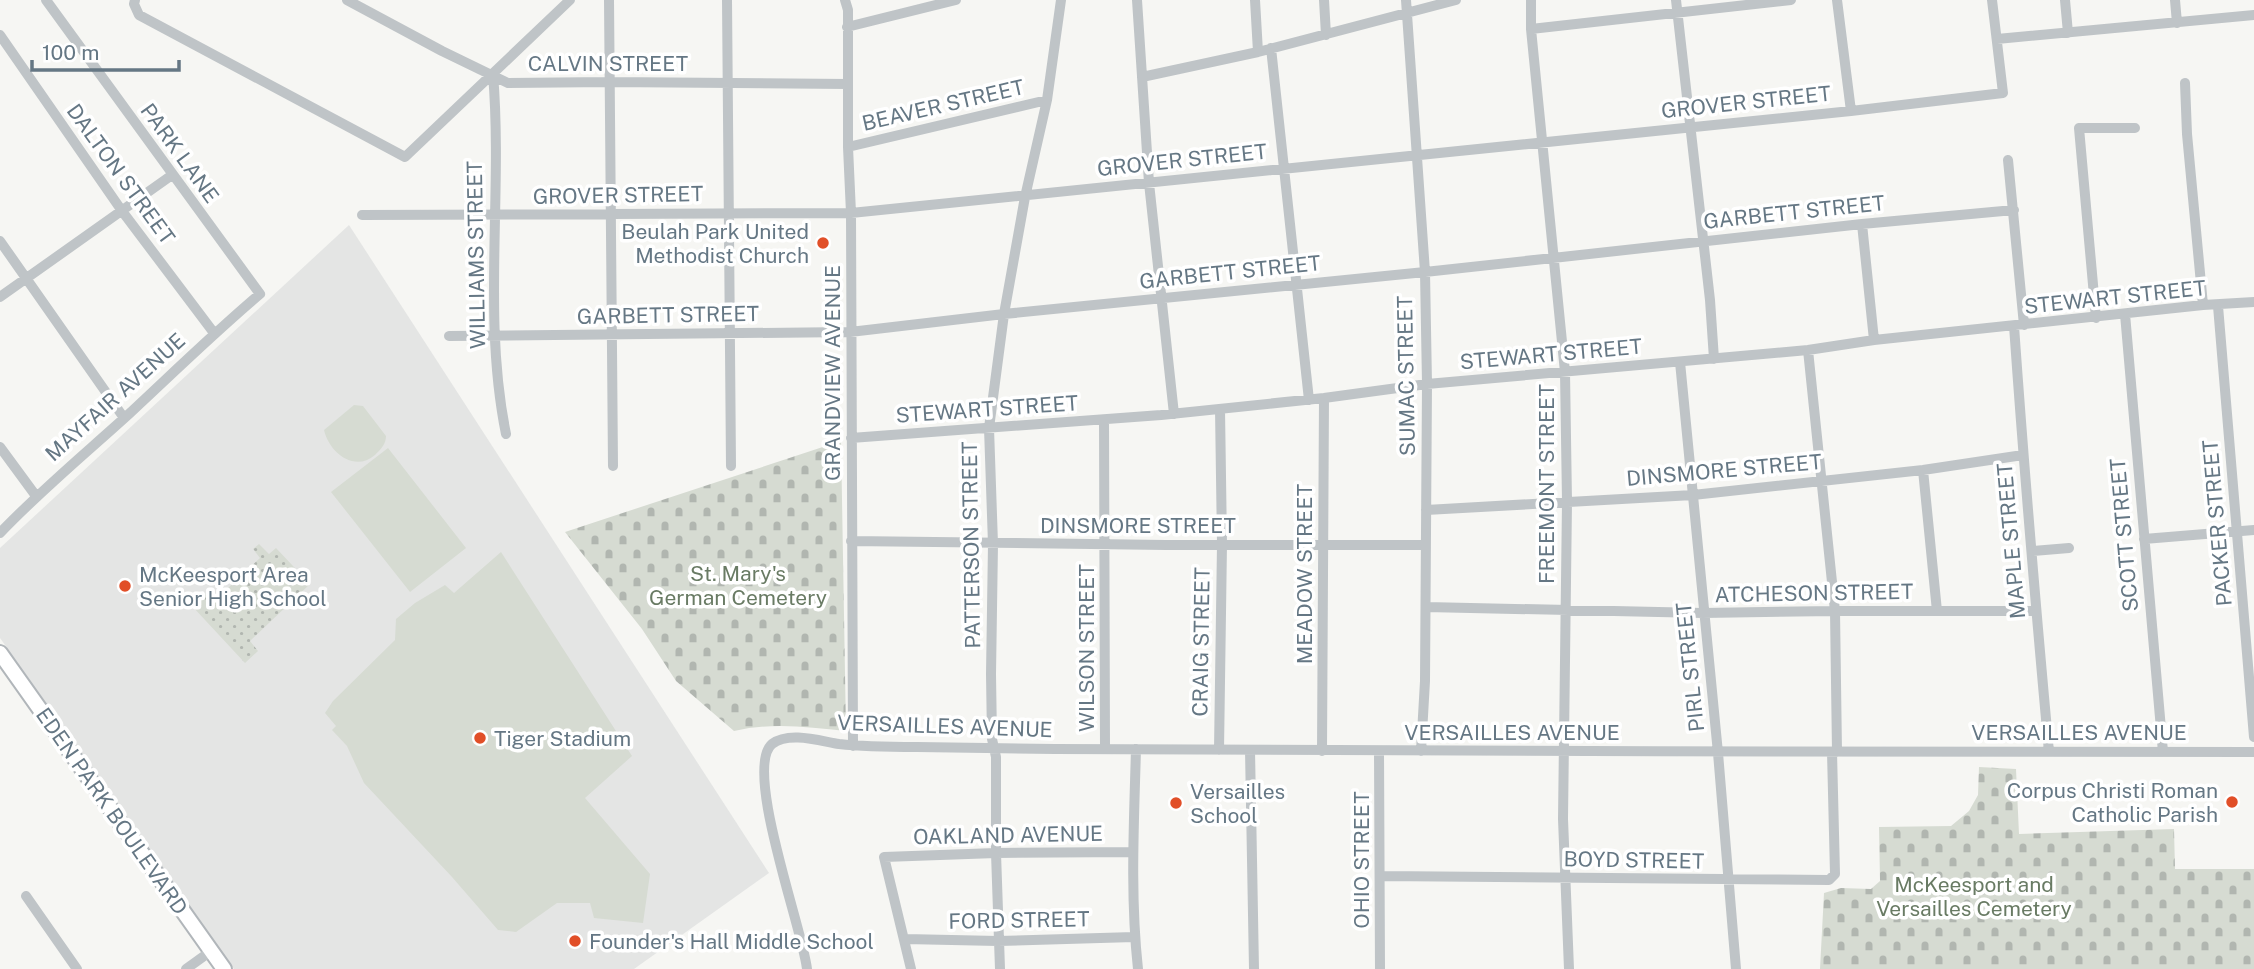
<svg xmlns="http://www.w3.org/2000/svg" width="2254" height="969" font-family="'Public Sans',sans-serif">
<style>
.built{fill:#e4e5e4}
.grass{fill:url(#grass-dots)}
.cemetery{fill:url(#cemetery-stones)}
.park{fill:#d6dbd2}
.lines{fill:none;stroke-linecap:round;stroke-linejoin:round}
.major-casing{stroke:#b1b6ba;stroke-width:18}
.minor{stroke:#bfc4c7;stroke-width:10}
.major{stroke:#fff;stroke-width:14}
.poi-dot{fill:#e14f28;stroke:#fff;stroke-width:2.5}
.labels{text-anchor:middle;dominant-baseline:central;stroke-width:7;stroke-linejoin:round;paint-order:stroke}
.street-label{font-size:21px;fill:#657784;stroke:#fff}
.poi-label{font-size:21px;fill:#657784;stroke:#fff;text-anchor:start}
.park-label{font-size:21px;fill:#697b64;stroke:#fff}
</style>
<defs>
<pattern id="grass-dots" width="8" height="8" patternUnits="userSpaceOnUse" patternTransform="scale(1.75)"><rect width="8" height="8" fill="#d6dbd2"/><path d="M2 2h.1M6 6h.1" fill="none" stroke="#b1b6b0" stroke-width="1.8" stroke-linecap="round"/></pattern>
<pattern id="cemetery-stones" width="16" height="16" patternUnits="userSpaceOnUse" patternTransform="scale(1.75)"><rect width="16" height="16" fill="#d6dbd2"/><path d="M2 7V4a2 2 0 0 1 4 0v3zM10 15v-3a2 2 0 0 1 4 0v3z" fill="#b1b6b0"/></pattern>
</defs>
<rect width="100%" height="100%" fill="#f6f6f3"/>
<path class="built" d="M349 225 769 873 634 969H234L0 638V548Z"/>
<path class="grass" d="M259 544 269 554 276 548 310 584 250 641 258 651 245 663 192 606 205 594 213 602 260 558 253 549Z"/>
<path class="cemetery" d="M841 441 846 731C808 727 772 722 734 731L676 681 642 629 565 532Z
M1979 767 2016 769 2019 834 2174 829 2175 869H2254V969H1820L1824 893 1841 888 1871 889 1880 881 1879 827 1951 826 1969 811 1978 795Z"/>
<path class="park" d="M354 405 363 406 386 436C386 444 381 449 375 455 354 473 329 452 324 430Z
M388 448 466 548 410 592 331 492Z
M501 552 632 756 585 798 650 874 643 923 594 918 590 903H557L516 932 498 930 452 877 364 783 347 746 332 730 336 726 325 713 333 701 395 640 396 619 415 603 445 585 454 593Z"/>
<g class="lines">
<defs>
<path id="major" d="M0 653 224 969"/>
</defs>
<use href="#major" class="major-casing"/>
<path class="minor" d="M135 0 134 4 139 15 405 157 570 0
M347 0 442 51 508 83 609 82 848 84
M609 0 613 466
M727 0 731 466
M845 0 848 10V147L851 213 853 746
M1137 0 1149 183 1174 414
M1255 0 1258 52
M1324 0 1326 35
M1406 0 1425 272 1427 384 1425 681 1421 751
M1531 0V29L1565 372 1567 502 1563 819 1569 969
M1676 0 1710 300 1714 359
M1837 0 1851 111
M2065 0 2068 33
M2175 0 2177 23
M847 27 956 0
M1531 29 1791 0
M0 35 122 211 214 333
M1997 39 2254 15
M1271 48 1309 400
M493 74C503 194 482 316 506 434
M1142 77 1258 52 1456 0
M2185 83 2187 134 2203 305
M848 147 1047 100
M2008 160 2024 325
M362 215 851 213 1851 111 2003 93 1992 0
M1862 224 1874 340
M0 241 124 418
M0 297 172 175
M2218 306 2254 737
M2125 314 2163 752
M2096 318 2079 128H2135
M2014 326C2024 468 2036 610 2049 752
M449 336 850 332 1004 314 1425 272 1862 224 2014 210
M1808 350 1835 611 1837 752
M1680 362 1718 753 1736 969
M1104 420 1105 749
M851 438 1161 415 1324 398 1427 384 1808 350 1874 340 2203 305 2254 302
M0 447 36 496
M1923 470 1937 611
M1426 510 1693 495 1923 470 2023 455
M0 533C41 490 86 453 130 413 173 373 215 332 260 294L46 0
M2144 539 2254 530
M851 541 1166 545H1425
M2033 551 2069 548
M1426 607 1703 613 1835 611H2036
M1136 749C1134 822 1130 896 1138 969
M1219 750 1222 544 1220 409
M1250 750 1254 969
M1322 751 1324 398
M1379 751 1380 969
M1381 876 1829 880 1835 874 1832 752
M26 896 77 969
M905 939 998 941 1134 937
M186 969 211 951
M807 969C803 930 743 769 772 744 789 731 820 741 839 744 865 747 891 747 917 747 963 748 1009 748 1055 749 1455 752 1854 751 2254 752
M911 969 884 857 996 853 1133 852
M1000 969 996 853V757L992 739 991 674 993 544 989 428 1004 314 1025 197 1047 100 1061 0"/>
<use href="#major" class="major"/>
</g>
<g class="poi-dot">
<circle cx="823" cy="243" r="7"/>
<circle cx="125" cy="586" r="7"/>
<circle cx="480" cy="738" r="7"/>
<circle cx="2232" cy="802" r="7"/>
<circle cx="1176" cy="803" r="7"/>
<circle cx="575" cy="941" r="7"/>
</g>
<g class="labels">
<g class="street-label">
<text x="608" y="63">CALVIN STREET</text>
<text transform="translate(1746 102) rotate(-6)">GROVER STREET</text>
<text transform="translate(943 105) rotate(-13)">BEAVER STREET</text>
<text transform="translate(180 153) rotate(54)">PARK LANE</text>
<text transform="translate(1182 160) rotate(-6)">GROVER STREET</text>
<text transform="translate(121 174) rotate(54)">DALTON STREET</text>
<text transform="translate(618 195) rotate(-1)">GROVER STREET</text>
<text transform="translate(1794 212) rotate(-6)">GARBETT STREET</text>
<text transform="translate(476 255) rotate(-91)">WILLIAMS STREET</text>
<text transform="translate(1230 272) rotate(-6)">GARBETT STREET</text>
<text transform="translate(2115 297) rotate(-6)">STEWART STREET</text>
<text transform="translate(668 315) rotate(-1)">GARBETT STREET</text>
<text transform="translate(1551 354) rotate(-5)">STEWART STREET</text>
<text transform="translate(832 373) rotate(-90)">GRANDVIEW AVENUE</text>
<text transform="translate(1406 376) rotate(-91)">SUMAC STREET</text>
<text transform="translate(115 397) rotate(-42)">MAYFAIR AVENUE</text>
<text transform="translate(987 409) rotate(-4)">STEWART STREET</text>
<text transform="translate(1724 470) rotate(-5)">DINSMORE STREET</text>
<text transform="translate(1546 484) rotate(-90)">FREEMONT STREET</text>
<text transform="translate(2217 523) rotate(-95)">PACKER STREET</text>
<text x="1138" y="525">DINSMORE STREET</text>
<text transform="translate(2124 535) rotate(-95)">SCOTT STREET</text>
<text transform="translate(2011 541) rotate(-95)">MAPLE STREET</text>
<text transform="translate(971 545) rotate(-91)">PATTERSON STREET</text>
<text transform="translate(1304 574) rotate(-90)">MEADOW STREET</text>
<text transform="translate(1814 593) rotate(-1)">ATCHESON STREET</text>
<text transform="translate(1201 642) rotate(-89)">CRAIG STREET</text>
<text transform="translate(1086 648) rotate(-90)">WILSON STREET</text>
<text transform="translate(1690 667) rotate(-96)">PIRL STREET</text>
<text transform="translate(945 726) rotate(2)">VERSAILLES AVENUE</text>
<text x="1512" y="732">VERSAILLES AVENUE</text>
<text x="2079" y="732">VERSAILLES AVENUE</text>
<text transform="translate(112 811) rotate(55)">EDEN PARK BOULEVARD</text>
<text transform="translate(1008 835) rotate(-1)">OAKLAND AVENUE</text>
<text transform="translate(1361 860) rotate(-90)">OHIO STREET</text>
<text transform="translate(1634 860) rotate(1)">BOYD STREET</text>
<text transform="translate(1019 920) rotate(-1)">FORD STREET</text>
</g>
<g class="poi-label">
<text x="809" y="231" text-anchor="end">Beulah Park United<tspan x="809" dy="24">Methodist Church</tspan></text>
<text x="139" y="574">McKeesport Area<tspan x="139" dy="24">Senior High School</tspan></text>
<text x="494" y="738">Tiger Stadium</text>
<text x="2218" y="790" text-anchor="end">Corpus Christi Roman<tspan x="2218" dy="24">Catholic Parish</tspan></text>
<text x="1190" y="791">Versailles<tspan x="1190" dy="24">School</tspan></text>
<text x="589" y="941">Founder's Hall Middle School</text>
</g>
<g class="park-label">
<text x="738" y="573">St. Mary's<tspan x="738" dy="24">German Cemetery</tspan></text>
<text x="1974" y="884">McKeesport and<tspan x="1974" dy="24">Versailles Cemetery</tspan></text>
</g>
</g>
<path d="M32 60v10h147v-10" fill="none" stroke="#657784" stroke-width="3.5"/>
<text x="42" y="60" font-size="21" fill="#657784" stroke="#ffffff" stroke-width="5" paint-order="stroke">100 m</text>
</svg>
